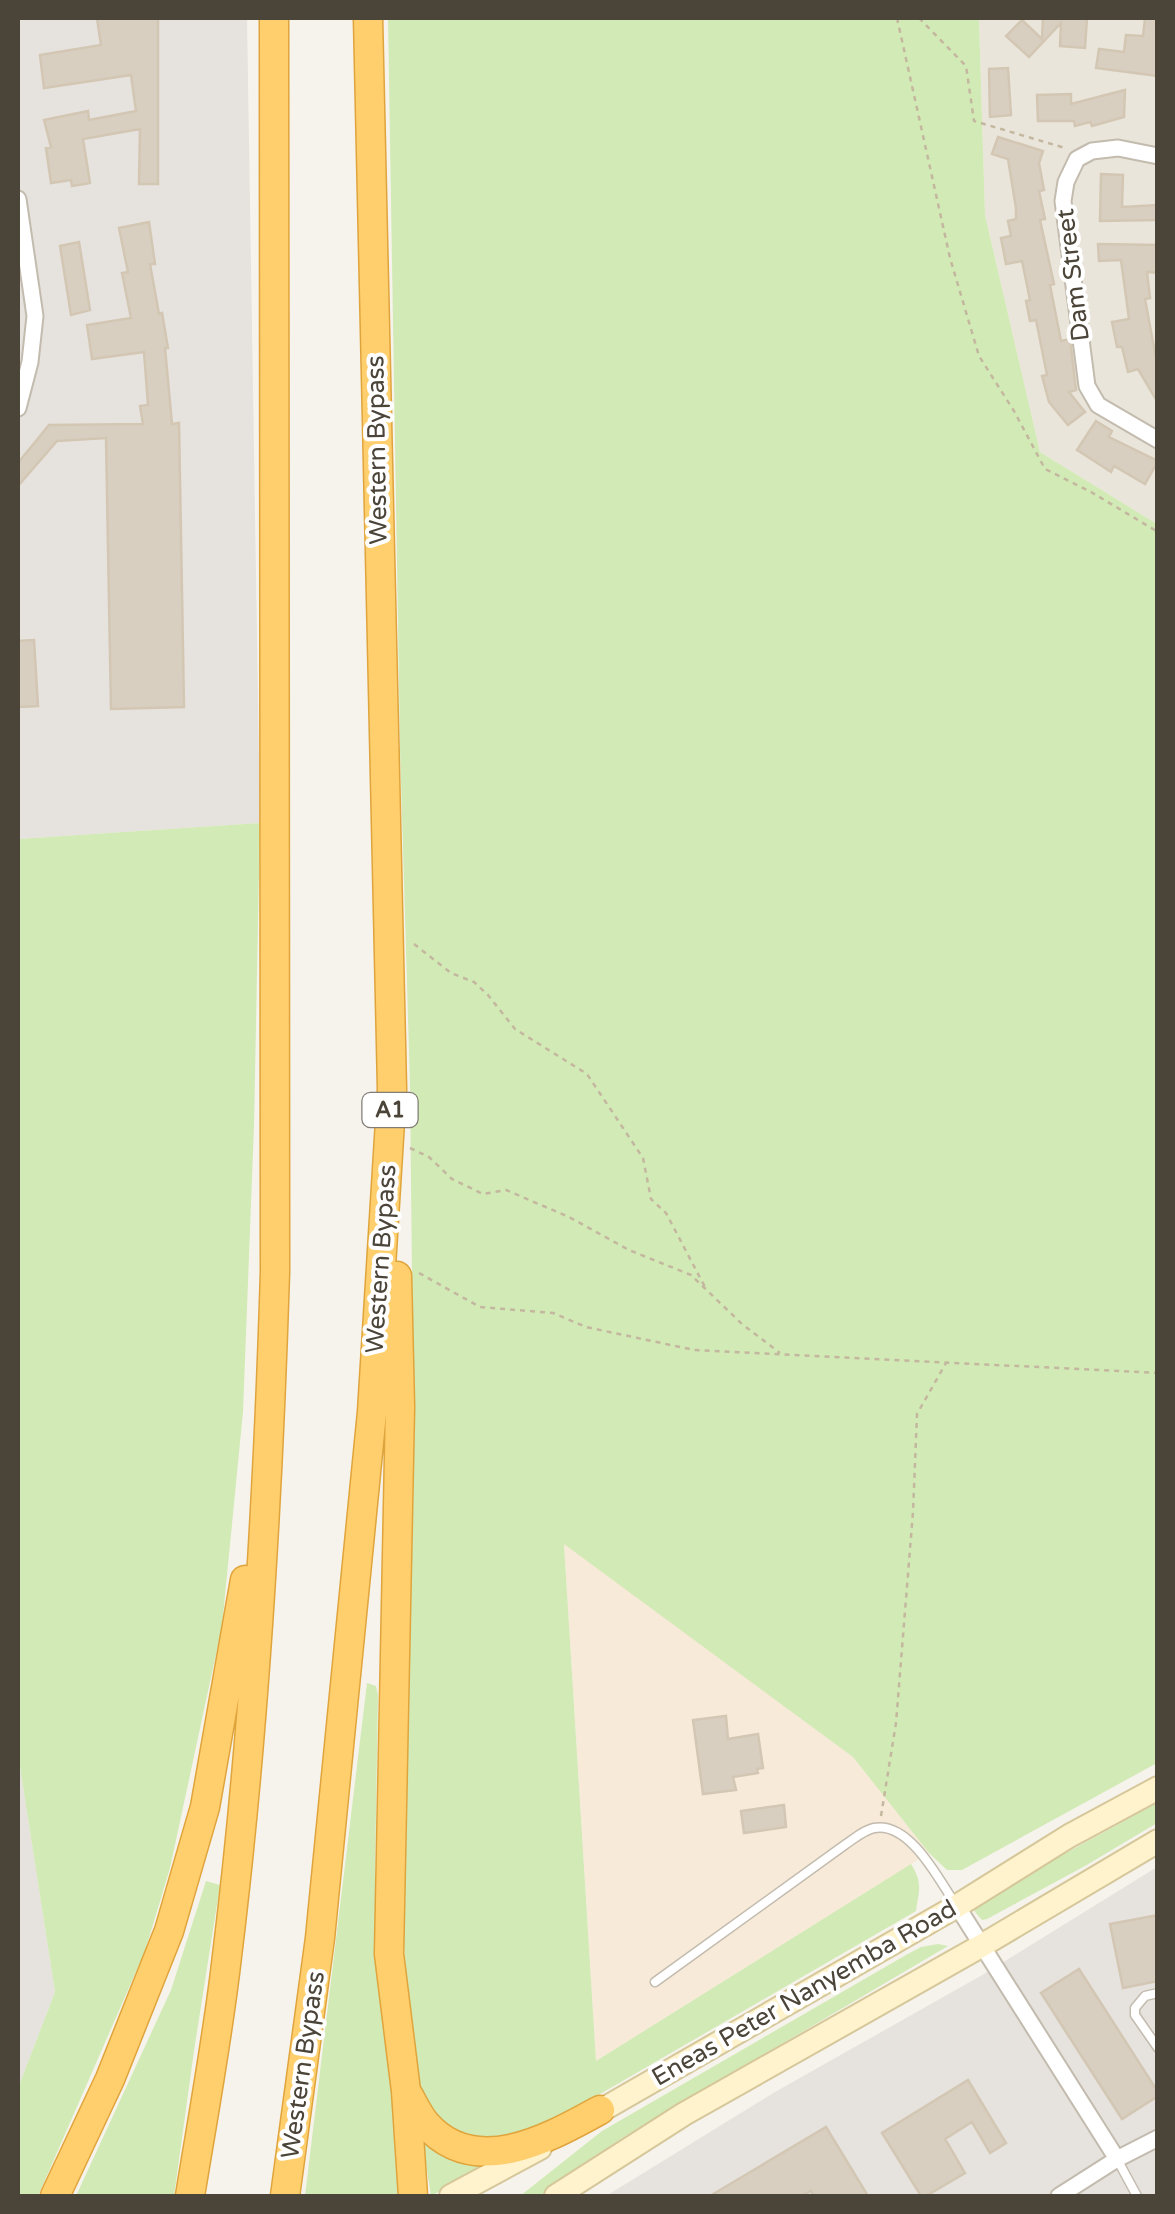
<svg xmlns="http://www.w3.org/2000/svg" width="1175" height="2214" font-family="'Varela Round',sans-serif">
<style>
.residential{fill:#eae5da}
.commercial{fill:#f7ead8}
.industrial{fill:#e6e2dd}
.green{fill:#d2eab5}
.building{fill:#d8cfc1;stroke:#d3c7b4;stroke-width:2.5}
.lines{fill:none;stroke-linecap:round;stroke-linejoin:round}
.service-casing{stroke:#c2bbae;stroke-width:11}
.minor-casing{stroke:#c2bbae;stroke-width:19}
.secondary-casing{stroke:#d6c79b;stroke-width:26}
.motorway-casing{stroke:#e0a43c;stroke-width:31}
.path{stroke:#c4b79f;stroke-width:2.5;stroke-dasharray:5 5;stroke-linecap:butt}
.service{stroke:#fff;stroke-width:8}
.minor{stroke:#fff;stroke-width:15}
.secondary{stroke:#fff3cd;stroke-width:22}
.motorway{stroke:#ffcf6e;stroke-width:28}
.labels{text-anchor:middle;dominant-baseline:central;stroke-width:8;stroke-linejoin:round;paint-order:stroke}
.shield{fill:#fff;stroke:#817c74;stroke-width:2.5}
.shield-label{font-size:22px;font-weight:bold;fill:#4b4439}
.street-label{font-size:25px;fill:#4b4439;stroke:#fff}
</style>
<rect width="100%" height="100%" fill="#f6f3ec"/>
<path class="residential" d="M979 18H1157V524L1040 452 985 215Z"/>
<path class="commercial" d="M564 1543 853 1757 929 1853 596 2061Z"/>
<path class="industrial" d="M18 18H247L260 823 18 839Z
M18 1754 55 1992 18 2088Z
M1157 1867V2196H606L775 2092 984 1974Z"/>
<path class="green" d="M388 18H979L985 215 1040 452 1157 524V1763L962 1870H947L929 1853 853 1757 564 1544 596 2061 911 1864C923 1883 919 1890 916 1911L576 2108C552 2121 526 2136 498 2139 466 2142 431 2120 421 2088 417 2077 416 2063 415 2051 408 2007 405 1965 403 1921L414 1469 410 1086 400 747Z
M260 823 254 1126 243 1412 222 1626 170 1868 145 1951 38 2196H18V2088L55 1992 18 1754V839Z
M367 1683 376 1686 378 1695 375 1870 377 1939 404 2196H305Z
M1157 1803V1823L1085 1866 987 1919 982 1920 975 1912 974 1907 984 1898Z
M206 1881 220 1885 194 2051 174 2196H76L171 1990Z
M938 1944 948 1946 622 2138 545 2193 539 2196H520L602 2131 906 1955 921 1947Z
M421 2132 488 2165 431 2196Z"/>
<path class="building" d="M97 18H158V184H139L140 129 83 139 90 183 72 186 71 180 51 183 46 148 51 147 44 120 88 111 89 120 136 111 131 75 44 88 40 55 101 45Z
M1043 18H1087L1085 48 1060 46 1061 23 1029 57 1006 36 1022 20 1042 39Z
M1145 18H1158V76L1096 68 1099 49 1124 52 1126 35 1143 36Z
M1008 68 1011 115 990 117 989 69Z
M1125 90 1124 117 1092 126 1090 122 1075 126 1074 121H1038L1037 95 1071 94V104Z
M998 137 1043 151 1039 163 1044 190 1039 191 1045 219 1040 220 1054 284 1050 285 1061 341 1070 339 1076 390 1069 392 1085 412 1068 425 1049 402 1042 376 1047 375 1036 320 1030 321 1026 301 1030 300 1022 261 1006 264 1001 238 1011 236 1008 221 1016 219V208L1008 159 992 154Z
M1101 174 1123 175 1122 207 1158 205V220L1100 221Z
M149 222 155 264H150L159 314 162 313 168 348H165L172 424 179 423 184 707 111 709 106 438 57 441 18 486V463L49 425 143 424 140 406 148 405 144 352 92 359 87 325 131 318 122 273 128 272 119 228Z
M79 242 90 310 71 315 60 246Z
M1098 244 1158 245V273L1147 272 1150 298 1145 299 1158 369V403L1138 369 1128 372 1122 347H1117L1112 322 1129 319 1121 260 1099 261Z
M1096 421 1112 431 1109 437 1158 461 1145 484 1114 466 1111 472 1077 450Z
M34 640 38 706 18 707V641Z
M726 1716 728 1739 758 1734 763 1768 757 1769 758 1773 733 1777 736 1790 703 1794 693 1720Z
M784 1805 786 1827 744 1833 741 1811Z
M1158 1915V1981L1123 1988 1110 1924Z
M1079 1969 1158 2092V2096L1122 2119 1041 1993Z
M968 2080 1006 2143 990 2153 972 2122 945 2139 965 2173 926 2196H921L882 2133Z
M826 2127 868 2196H814L811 2191 801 2196H710Z"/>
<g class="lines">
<defs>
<path id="service" d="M655 1982 846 1844C855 1838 864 1830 874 1828 909 1821 938 1878 954 1902
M1158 1993 1145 1996 1135 2008V2015L1158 2048
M1117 2159 1137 2196"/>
<path id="minor" d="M1158 156 1118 148 1092 151 1077 159 1066 182 1063 201 1087 386 1098 405 1158 440
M18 199 35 316 30 362 18 408
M957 1906 1117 2159
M1059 2196 1117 2159 1158 2138"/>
<path id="secondary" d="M588 2118 957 1906 1069 1836 1158 1788
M451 2196 540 2148
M556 2196 684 2114 981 1946 1158 1841"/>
<path id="motorway" d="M397 1276 400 1407 389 1954 406 2091 413 2196
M409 2096C414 2105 419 2116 426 2124 475 2180 549 2138 600 2110
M55 2196 110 2079 169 1931 205 1807 245 1580
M190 2196C203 2116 218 2036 227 1956 255 1729 268 1500 275 1272L274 18
M285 2196 320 1938 372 1412 392 1089 368 18"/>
</defs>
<use href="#service" class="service-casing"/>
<use href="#minor" class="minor-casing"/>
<use href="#secondary" class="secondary-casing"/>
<use href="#motorway" class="motorway-casing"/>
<path class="path" d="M897 18 950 258 979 356 1014 411 1045 469 1091 492 1158 532
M919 18 966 66 974 121 1065 148
M414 944 451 973 474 982 488 995 515 1029 587 1074 643 1158 651 1199 666 1213 706 1289
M410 1148 429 1157 452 1179 483 1194 506 1190 569 1217 629 1250 691 1275 742 1324 780 1353
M419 1273 480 1307 553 1313 586 1327 694 1350 1158 1373
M881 1816 896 1723 913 1512 917 1414 946 1363"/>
<use href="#service" class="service"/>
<use href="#minor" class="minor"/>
<use href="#secondary" class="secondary"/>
<use href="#motorway" class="motorway"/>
</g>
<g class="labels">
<rect class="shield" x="362.5" y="1093" width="55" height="34" rx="8"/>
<g class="shield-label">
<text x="390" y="1110">A1</text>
</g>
<g class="street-label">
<text transform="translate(1073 275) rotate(-97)">Dam Street</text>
<text transform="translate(377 450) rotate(-91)">Western Bypass</text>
<text transform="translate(381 1259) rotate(-86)">Western Bypass</text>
<text transform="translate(804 1993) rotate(-30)">Eneas Peter Nanyemba Road</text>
<text transform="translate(303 2065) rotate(-82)">Western Bypass</text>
</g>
</g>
<rect width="1175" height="2214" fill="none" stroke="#4b4439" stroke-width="40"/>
</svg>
